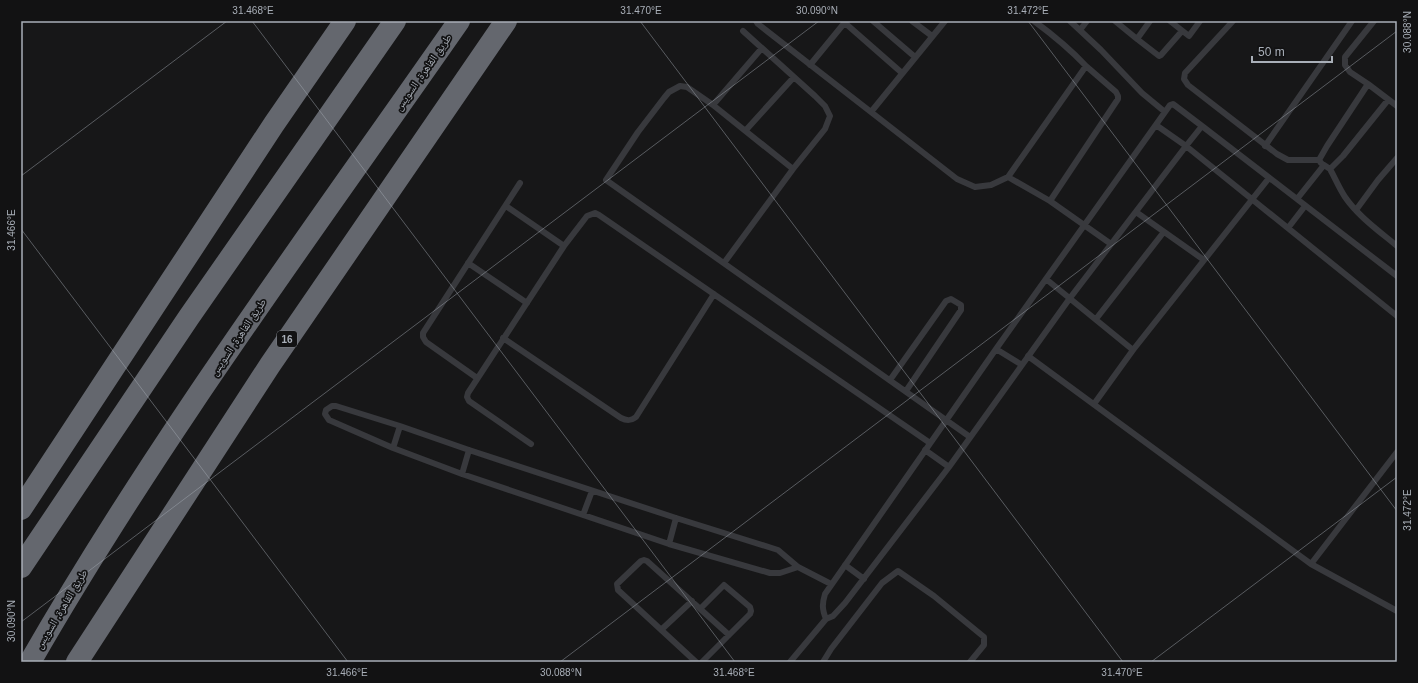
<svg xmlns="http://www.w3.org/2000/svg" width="1418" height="683" font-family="Helvetica,'Noto Naskh Arabic',sans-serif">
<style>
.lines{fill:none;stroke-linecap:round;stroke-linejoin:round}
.lane{stroke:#38393d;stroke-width:6}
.highway{stroke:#64676e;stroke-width:22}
.ticks{fill:none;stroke:#a9afb8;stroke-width:1;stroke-opacity:0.45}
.labels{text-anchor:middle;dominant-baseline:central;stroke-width:3.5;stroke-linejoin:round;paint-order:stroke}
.shield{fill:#121213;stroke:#7c8086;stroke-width:1}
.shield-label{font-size:10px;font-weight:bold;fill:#a9afb8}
.street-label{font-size:11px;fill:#a9afb8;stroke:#121213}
.neatline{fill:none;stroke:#a9afb8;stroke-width:1.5}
.ticks-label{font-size:10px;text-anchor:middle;fill:#a9afb8}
</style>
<rect width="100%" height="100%" fill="#171718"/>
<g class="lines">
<path class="lane" d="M756 21 758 24 957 179 975 187 991 185 1008 177 1050 201 1111 244
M873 21 915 57
M912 21 932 36
M1070 21 1101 50 1142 93 1165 112
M1115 21 1137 39 1150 21
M1170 21 1189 36 1200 21
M1233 21 1185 73 1184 79 1188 85 1277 154 1288 160H1319
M1374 21 1345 57V65L1350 72 1368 84 1397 106
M845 23 902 73
M1080 30 1087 21
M1137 39 1159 56 1161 55 1182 31
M810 65 846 21
M713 105 762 48
M871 112 945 21
M1156 125 1186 146 1202 126
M746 130 794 77
M1265 146 1352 21
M1321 163 1319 160 1327 146 1368 84
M793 169 713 105 687 87 680 86 669 92 664 98 638 132 606 180 970 437
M1330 169C1335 178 1339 188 1345 197 1358 216 1379 231 1397 246
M1008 177 1086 66C1070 49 1053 35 1034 21
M1297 199 1324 165 1330 169 1343 156 1388 100
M1050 201 1118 99V96L1116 92 1086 66
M506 206 564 246
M1356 210 1378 180 1397 158
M1136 212 1204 260
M1288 228 1305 206
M468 263 527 303
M724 263 793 169 825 129 830 116 825 106 815 96 743 31
M1046 279 1133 350
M1096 319 1163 233
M503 338 621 418C627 421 631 421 636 417L714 294
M996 349 1022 365
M1028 356 1311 564 1397 611
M477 378 426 342 423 337V333L520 183
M890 380 946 301 951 299 961 305V310L906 391
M1094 404 1133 350 1269 178
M531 444 469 401 467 397 468 393 564 246 587 216 595 213 599 215 930 443
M393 448 400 426
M925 450 949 467
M462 474 469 450
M583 515 592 491
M669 544 676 518
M1311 564 1397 452
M845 565 864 579
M798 567 780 573H770L669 544 462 474 393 448 329 420 325 414 326 410 332 406H336L400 426 469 450 676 518 778 550 798 567 831 584
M700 609 724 585 750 607 751 611 750 614 702 662
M826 619C822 609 822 604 825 594L996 349 1170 105 1173 104 1202 126 1397 276
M661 630 692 601
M696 662 618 590 617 584 641 561 644 560 647 561 729 635
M790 662 826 619 833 616 845 603 949 467 1070 298 1186 146 1397 316
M823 662 831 649 882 583 898 571 934 596 984 637V645L970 662"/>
<path class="highway" d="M21 509 274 124 345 21
M21 567 189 317 395 21
M30 662C158 439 312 232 459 21
M77 662 270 365 506 21"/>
</g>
<path class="ticks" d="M252 21 735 662M640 21 1123 662M1028 21 1397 511M21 176 227 21M21 229 348 662M21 622 819 21M560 662 1397 31M1151 662 1397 477"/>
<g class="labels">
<rect class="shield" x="277" y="331" width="20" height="16" rx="3"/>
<g class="shield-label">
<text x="287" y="339">16</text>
</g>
<g class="street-label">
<text transform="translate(423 72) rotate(-55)">طريق القاهرة, السويس</text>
<text transform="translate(238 337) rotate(-56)">طريق القاهرة, السويس</text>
<text transform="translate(61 609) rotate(-59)">طريق القاهرة, السويس</text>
</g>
</g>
<rect width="1418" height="683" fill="none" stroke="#121213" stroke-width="44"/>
<path d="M1252 56v6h80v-6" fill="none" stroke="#a9afb8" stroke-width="2"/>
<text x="1258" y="56" font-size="12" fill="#a9afb8" stroke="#121213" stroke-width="3" paint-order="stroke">50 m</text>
<rect x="22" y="22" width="1374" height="639" class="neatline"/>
<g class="ticks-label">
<text x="253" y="14">31.468°E</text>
<text x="641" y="14">31.470°E</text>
<text x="817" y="14">30.090°N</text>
<text x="1028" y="14">31.472°E</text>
<text transform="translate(1407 32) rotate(-90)" y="4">30.088°N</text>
<text transform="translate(11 230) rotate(-90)" y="4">31.466°E</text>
<text transform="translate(1407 510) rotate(-90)" y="4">31.472°E</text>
<text transform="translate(11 621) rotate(-90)" y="4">30.090°N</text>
<text x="347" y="676">31.466°E</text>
<text x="561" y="676">30.088°N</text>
<text x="734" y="676">31.468°E</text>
<text x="1122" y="676">31.470°E</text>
</g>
</svg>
